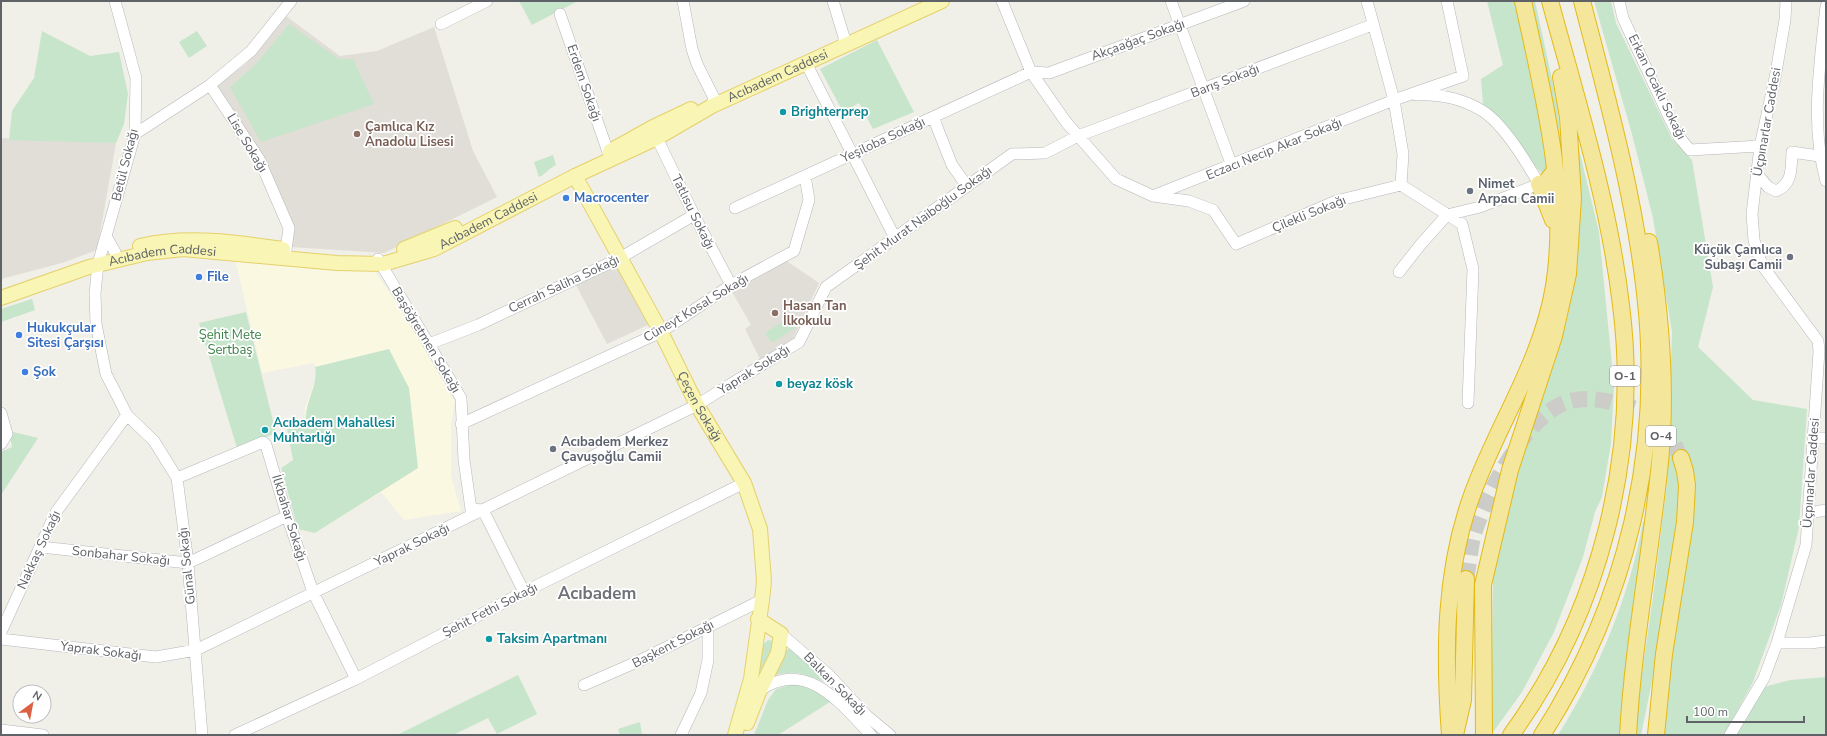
<svg xmlns="http://www.w3.org/2000/svg" width="1827" height="736" font-family="'Nunito Sans',sans-serif">
<style>
.commercial{fill:#fbf8e2}
.education{fill:#e0ded6}
.green{fill:#c7e5cb}
.lines{fill:none;stroke-linecap:round;stroke-linejoin:round}
.highway-tunnel{stroke:#ccccc8;stroke-width:16;stroke-dasharray:16 8;stroke-linecap:butt}
.minor-casing{stroke:#b5b7bb;stroke-width:12}
.major-casing{stroke:#e5d16c;stroke-width:16}
.highway-casing{stroke:#e3b915;stroke-width:18}
.minor{stroke:#fff;stroke-width:11}
.major{stroke:#f8f5b5;stroke-width:14}
.highway{stroke:#f4e79b;stroke-width:16}
.culture-dot{fill:#0f9aa8;stroke:#fff;stroke-width:1.5}
.education-dot{fill:#8d6e63;stroke:#fff;stroke-width:1.5}
.worship-dot{fill:#6b7280;stroke:#fff;stroke-width:1.5}
.shop-dot{fill:#3f7fe0;stroke:#fff;stroke-width:1.5}
.labels{text-anchor:middle;dominant-baseline:central;stroke-width:3.5;stroke-linejoin:round;paint-order:stroke}
.shield{fill:#fff;stroke:#8f9195;stroke-width:1}
.shield-label{font-size:12px;font-weight:bold;fill:#5f6267}
.street-label{font-size:13px;fill:#5f6267;stroke:#fff}
.culture-label{font-size:13px;font-weight:bold;fill:#0d838f;stroke:#fff;text-anchor:start}
.education-label{font-size:13px;font-weight:bold;fill:#785e54;stroke:#fff;text-anchor:start}
.worship-label{font-size:13px;font-weight:bold;fill:#5b616d;stroke:#fff;text-anchor:start}
.shop-label{font-size:13px;font-weight:bold;fill:#366cbe;stroke:#fff;text-anchor:start}
.park-label{font-size:13px;fill:#3d8047;stroke:#fff}
.district-label{font-size:17px;font-weight:bold;fill:#707479;stroke:#fff}
</style>
<rect width="100%" height="100%" fill="#f0efe8"/>
<path class="commercial" d="M235 259 375 271 412 326 455 402 451 425V476L461 511 404 520 381 492 315 533 298 529 281 468 293 460 287 429 306 419 305 408 317 376 314 363 262 373Z"/>
<path class="education" d="M286 16 340 56 377 51 434 27 473 151 497 197 384 253 291 247 258 159 209 90 246 64Z
M1 138 116 143 97 250 62 263 1 279Z
M785 260 819 283 792 341 760 359 745 329 751 325 731 290Z
M619 261 650 324 607 344 575 283Z"/>
<path class="green" d="M519 1H578L532 25Z
M1487 1H1518L1549 168 1543 174 1484 116 1481 79 1503 65Z
M1528 1H1535L1558 107 1564 197Z
M1594 1H1611L1616 23 1672 139 1692 160 1713 287 1698 347 1753 400 1807 409 1799 527 1781 605 1753 682 1724 735H1662L1671 658 1686 568 1692 499 1674 461 1678 481 1679 495 1674 541 1657 657 1641 735H1633L1653 597 1667 484 1672 332 1653 218 1632 134Z
M289 24 339 59H353L374 104 261 142 230 87 257 63Z
M42 31 90 56 119 52 128 94 124 124 116 143 9 140 12 111 34 78Z
M197 31 207 46 189 58 179 42Z
M877 40 914 112 873 129 859 103 843 112 820 69Z
M1576 137 1599 232 1614 386 1611 443 1602 497 1595 512 1583 557 1554 632 1522 692 1491 735 1493 579 1496 553 1516 477 1557 354 1568 315 1575 278 1580 211Z
M553 155 556 165C549 168 546 174 539 177L534 162Z
M32 299 35 310 1 322V309Z
M246 312 276 433 237 448 199 323Z
M789 317 796 327 772 343 765 333Z
M389 349 409 388 418 468 315 533 298 529 281 468 293 460 287 429 306 419C305 401 319 384 315 367Z
M9 431 38 438 1 495V452L12 447Z
M1643 521 1648 522 1619 735H1558C1597 674 1631 593 1643 521Z
M768 640 778 642 744 718 764 644Z
M793 646 827 679 825 682C803 674 796 669 772 676L785 651Z
M518 675 537 714 497 734 488 718 453 735H397Z
M1826 677V735H1735L1764 687 1791 680Z
M796 683 833 700 778 735H754L768 700 776 689Z
M640 722 642 735H620L618 729Z"/>
<g class="lines">
<path class="highway-tunnel" d="M1466 579C1469 565 1470 550 1473 537 1484 499 1522 424 1558 406 1576 396 1599 398 1617 404 1627 406 1647 411 1654 418 1667 428 1674 444 1681 458"/>
<defs>
<path id="minor" d="M115 1 136 78 135 134 98 264 95 293 96 324 106 374 127 415 154 441 177 478 188 563 202 735
M683 1 692 49 697 64 714 98 712 106
M833 1 844 37V45
M1002 1 1031 72 1066 122 1116 179 1153 196 1189 201 1213 210 1236 244 1336 201 1401 185 1462 224 1473 269 1468 403
M1171 1 1232 166
M1367 1 1394 100 1403 154 1401 185
M1619 1 1623 18 1670 119 1679 137 1690 150 1760 146
M1826 6C1820 64 1810 124 1826 181
M560 14 608 152
M441 24 487 1
M806 63 895 238
M210 85 259 159 289 228 286 250
M1416 95C1438 94 1462 99 1481 110 1502 122 1527 163 1539 184L1480 207 1447 215
M933 117 952 165 967 186
M135 134 210 85 251 51 291 1
M657 138 694 215 731 285
M1757 174 1768 187 1776 191C1793 184 1791 168 1792 152L1819 156
M1155 195 1394 100 1463 76 1447 1
M735 208 1031 72 1049 73 1244 1
M106 236 115 252
M378 259 461 398 464 460 471 509 483 510 524 592
M1399 272 1421 244 1447 215
M429 344 478 325 620 258 694 215
M1 413 7 434 1 444
M461 424 661 332 731 285 794 251 809 200 805 176
M1813 438H1826
M177 478 263 442 266 445 287 516 313 592 356 679
M1809 513 1826 510
M41 547 188 563 287 516
M1 632 56 512 127 415
M781 634 829 675 867 716 890 735
M1 639 156 657 196 650 697 405 799 342 826 287 1012 154 1045 153 1078 136 1372 25
M1777 643H1810L1826 641
M584 685 639 661 762 600
M759 691C806 657 841 704 871 735
M1 730 43 735
M235 735 356 679 524 592 744 483
M681 735 701 693 708 660V626
M1730 735 1764 678 1777 643 1806 545 1819 351 1818 341 1762 265 1754 240 1752 214 1760 146 1775 78 1785 20 1786 1"/>
<g id="major">
<path d="M610 151 653 127 691 109"/>
<path id="s1" d="M575 176 661 332 697 405 744 483 760 529 764 581 762 600 751 679 735 735"/>
<path d="M140 246C187 235 235 242 283 249"/>
<path d="M404 249 455 228"/>
<path id="s2" d="M1 298 89 267 147 253 183 249 337 263 383 264 434 249 575 176 657 138 712 106 942 1"/>
<path d="M758 619 781 634"/>
<path d="M747 723 759 692 778 653 781 634"/>
</g>
<path id="highway" d="M1553 220 1539 184 1545 183 1555 171
M1450 735C1444 654 1444 572 1472 495 1497 425 1542 361 1554 286 1569 191 1543 94 1523 1
M1455 735 1463 700 1466 579
M1484 735 1483 585 1510 470 1554 336 1568 274 1573 198 1568 117 1561 77
M1511 735C1600 613 1640 454 1621 305 1609 202 1577 101 1550 1
M1542 735C1627 603 1663 449 1645 293 1634 194 1607 97 1582 1
M1628 735C1633 644 1651 553 1660 462 1667 388 1661 314 1649 242
M1656 735 1664 654 1685 522 1687 485 1685 471 1681 458"/>
</defs>
<use href="#minor" class="minor-casing"/>
<use href="#major" class="major-casing"/>
<use href="#highway" class="highway-casing"/>
<use href="#minor" class="minor"/>
<use href="#major" class="major"/>
<use href="#highway" class="highway"/>
</g>
<g class="culture-dot">
<circle cx="783" cy="112" r="4"/>
<circle cx="779" cy="384" r="4"/>
<circle cx="265" cy="430" r="4"/>
<circle cx="489" cy="639" r="4"/>
</g>
<g class="education-dot">
<circle cx="357" cy="134" r="4"/>
<circle cx="775" cy="313" r="4"/>
</g>
<g class="worship-dot">
<circle cx="1470" cy="191" r="4"/>
<circle cx="1790" cy="257" r="4"/>
<circle cx="553" cy="449" r="4"/>
</g>
<g class="shop-dot">
<circle cx="566" cy="198" r="4"/>
<circle cx="199" cy="277" r="4"/>
<circle cx="19" cy="335" r="4"/>
<circle cx="25" cy="372" r="4"/>
</g>
<g class="labels">
<g class="shield">
<rect x="1610" y="366" width="30" height="20" rx="3"/>
<rect x="1646" y="426" width="30" height="20" rx="3"/>
</g>
<g class="shield-label">
<text x="1625" y="376">O-1</text>
<text x="1661" y="436">O-4</text>
</g>
<g class="street-label">
<text transform="translate(1138 40) rotate(-20)">Akçaağaç Sokağı</text>
<text stroke="none"><textPath href="#s2" startOffset="828">Acıbadem Caddesi</textPath></text>
<text transform="translate(1225 81) rotate(-21)">Barış Sokağı</text>
<text transform="translate(584 83) rotate(71)">Erdem Sokağı</text>
<text transform="translate(1657 87) rotate(64)">Erkan Ocaklı Sokağı</text>
<text transform="translate(1767 122) rotate(-80)">Üçpınarlar Caddesi</text>
<text transform="translate(883 140) rotate(-25)">Yeşiloba Sokağı</text>
<text transform="translate(247 143) rotate(59)">Lise Sokağı</text>
<text transform="translate(1274 149) rotate(-22)">Eczacı Necip Akar Sokağı</text>
<text transform="translate(125 165) rotate(-76)">Betül Sokağı</text>
<text transform="translate(693 212) rotate(64)">Tatlısu Sokağı</text>
<text transform="translate(1309 214) rotate(-22)">Çilekli Sokağı</text>
<text transform="translate(923 218) rotate(-36)">Şehit Murat Naiboğlu Sokağı</text>
<text stroke="none"><textPath href="#s2" startOffset="504">Acıbadem Caddesi</textPath></text>
<text stroke="none"><textPath href="#s2" startOffset="168">Acıbadem Caddesi</textPath></text>
<text transform="translate(564 284) rotate(-25)">Cerrah Saliha Sokağı</text>
<text transform="translate(696 308) rotate(-31)">Cüneyt Kosal Sokağı</text>
<text transform="translate(426 340) rotate(59)">Başöğretmen Sokağı</text>
<text transform="translate(754 370) rotate(-32)">Yaprak Sokağı</text>
<text stroke="none"><textPath href="#s1" startOffset="262">Çeçen Sokağı</textPath></text>
<text transform="translate(1811 473) rotate(-86)">Üçpınarlar Caddesi</text>
<text transform="translate(289 518) rotate(73)">İlkbahar Sokağı</text>
<text transform="translate(412 545) rotate(-26)">Yaprak Sokağı</text>
<text transform="translate(39 550) rotate(-65)">Nakkaş Sokağı</text>
<text transform="translate(121 556) rotate(6)">Sonbahar Sokağı</text>
<text transform="translate(187 566) rotate(-96)">Günal Sokağı</text>
<text transform="translate(490 610) rotate(-27)">Şehit Fethi Sokağı</text>
<text transform="translate(673 644) rotate(-27)">Başkent Sokağı</text>
<text transform="translate(101 651) rotate(7)">Yaprak Sokağı</text>
<text transform="translate(835 684) rotate(45)">Balkan Sokağı</text>
</g>
<g class="culture-label">
<text x="791" y="112">Brighterprep</text>
<text x="787" y="384">beyaz kösk</text>
<text x="273" y="423">Acıbadem Mahallesi<tspan x="273" dy="15">Muhtarlığı</tspan></text>
<text x="497" y="639">Taksim Apartmanı</text>
</g>
<g class="education-label">
<text x="365" y="127">Çamlıca Kız<tspan x="365" dy="15">Anadolu Lisesi</tspan></text>
<text x="783" y="306">Hasan Tan<tspan x="783" dy="15">İlkokulu</tspan></text>
</g>
<g class="worship-label">
<text x="1478" y="184">Nimet<tspan x="1478" dy="15">Arpacı Camii</tspan></text>
<text x="1782" y="250" text-anchor="end">Küçük Çamlıca<tspan x="1782" dy="15">Subaşı Camii</tspan></text>
<text x="561" y="442">Acıbadem Merkez<tspan x="561" dy="15">Çavuşoğlu Camii</tspan></text>
</g>
<g class="shop-label">
<text x="574" y="198">Macrocenter</text>
<text x="207" y="277">File</text>
<text x="27" y="328">Hukukçular<tspan x="27" dy="15">Sitesi Çarşısı</tspan></text>
<text x="33" y="372">Şok</text>
</g>
<g class="park-label">
<text x="230" y="335">Şehit Mete<tspan x="230" dy="15">Sertbaş</tspan></text>
</g>
<g class="district-label">
<text x="597" y="593">Acıbadem</text>
</g>
</g>
<rect width="1827" height="736" fill="none" stroke="#5f6267" stroke-width="4"/>
<g transform="translate(32 704) rotate(32)"><circle r="19" fill="#ffffff" stroke="#bfc0c2"/>
<path d="M0-3L7 15L0 10L-7 15Z" fill="#db6044"/>
<text y="-6" font-size="11" font-weight="bold" text-anchor="middle" fill="#5f6267">N</text>
</g>
<path d="M1687 716v6h117v-6" fill="none" stroke="#5f6267" stroke-width="2"/>
<text x="1693" y="716" font-size="12" fill="#5f6267" stroke="#ffffff" stroke-width="3" paint-order="stroke">100 m</text>
</svg>
